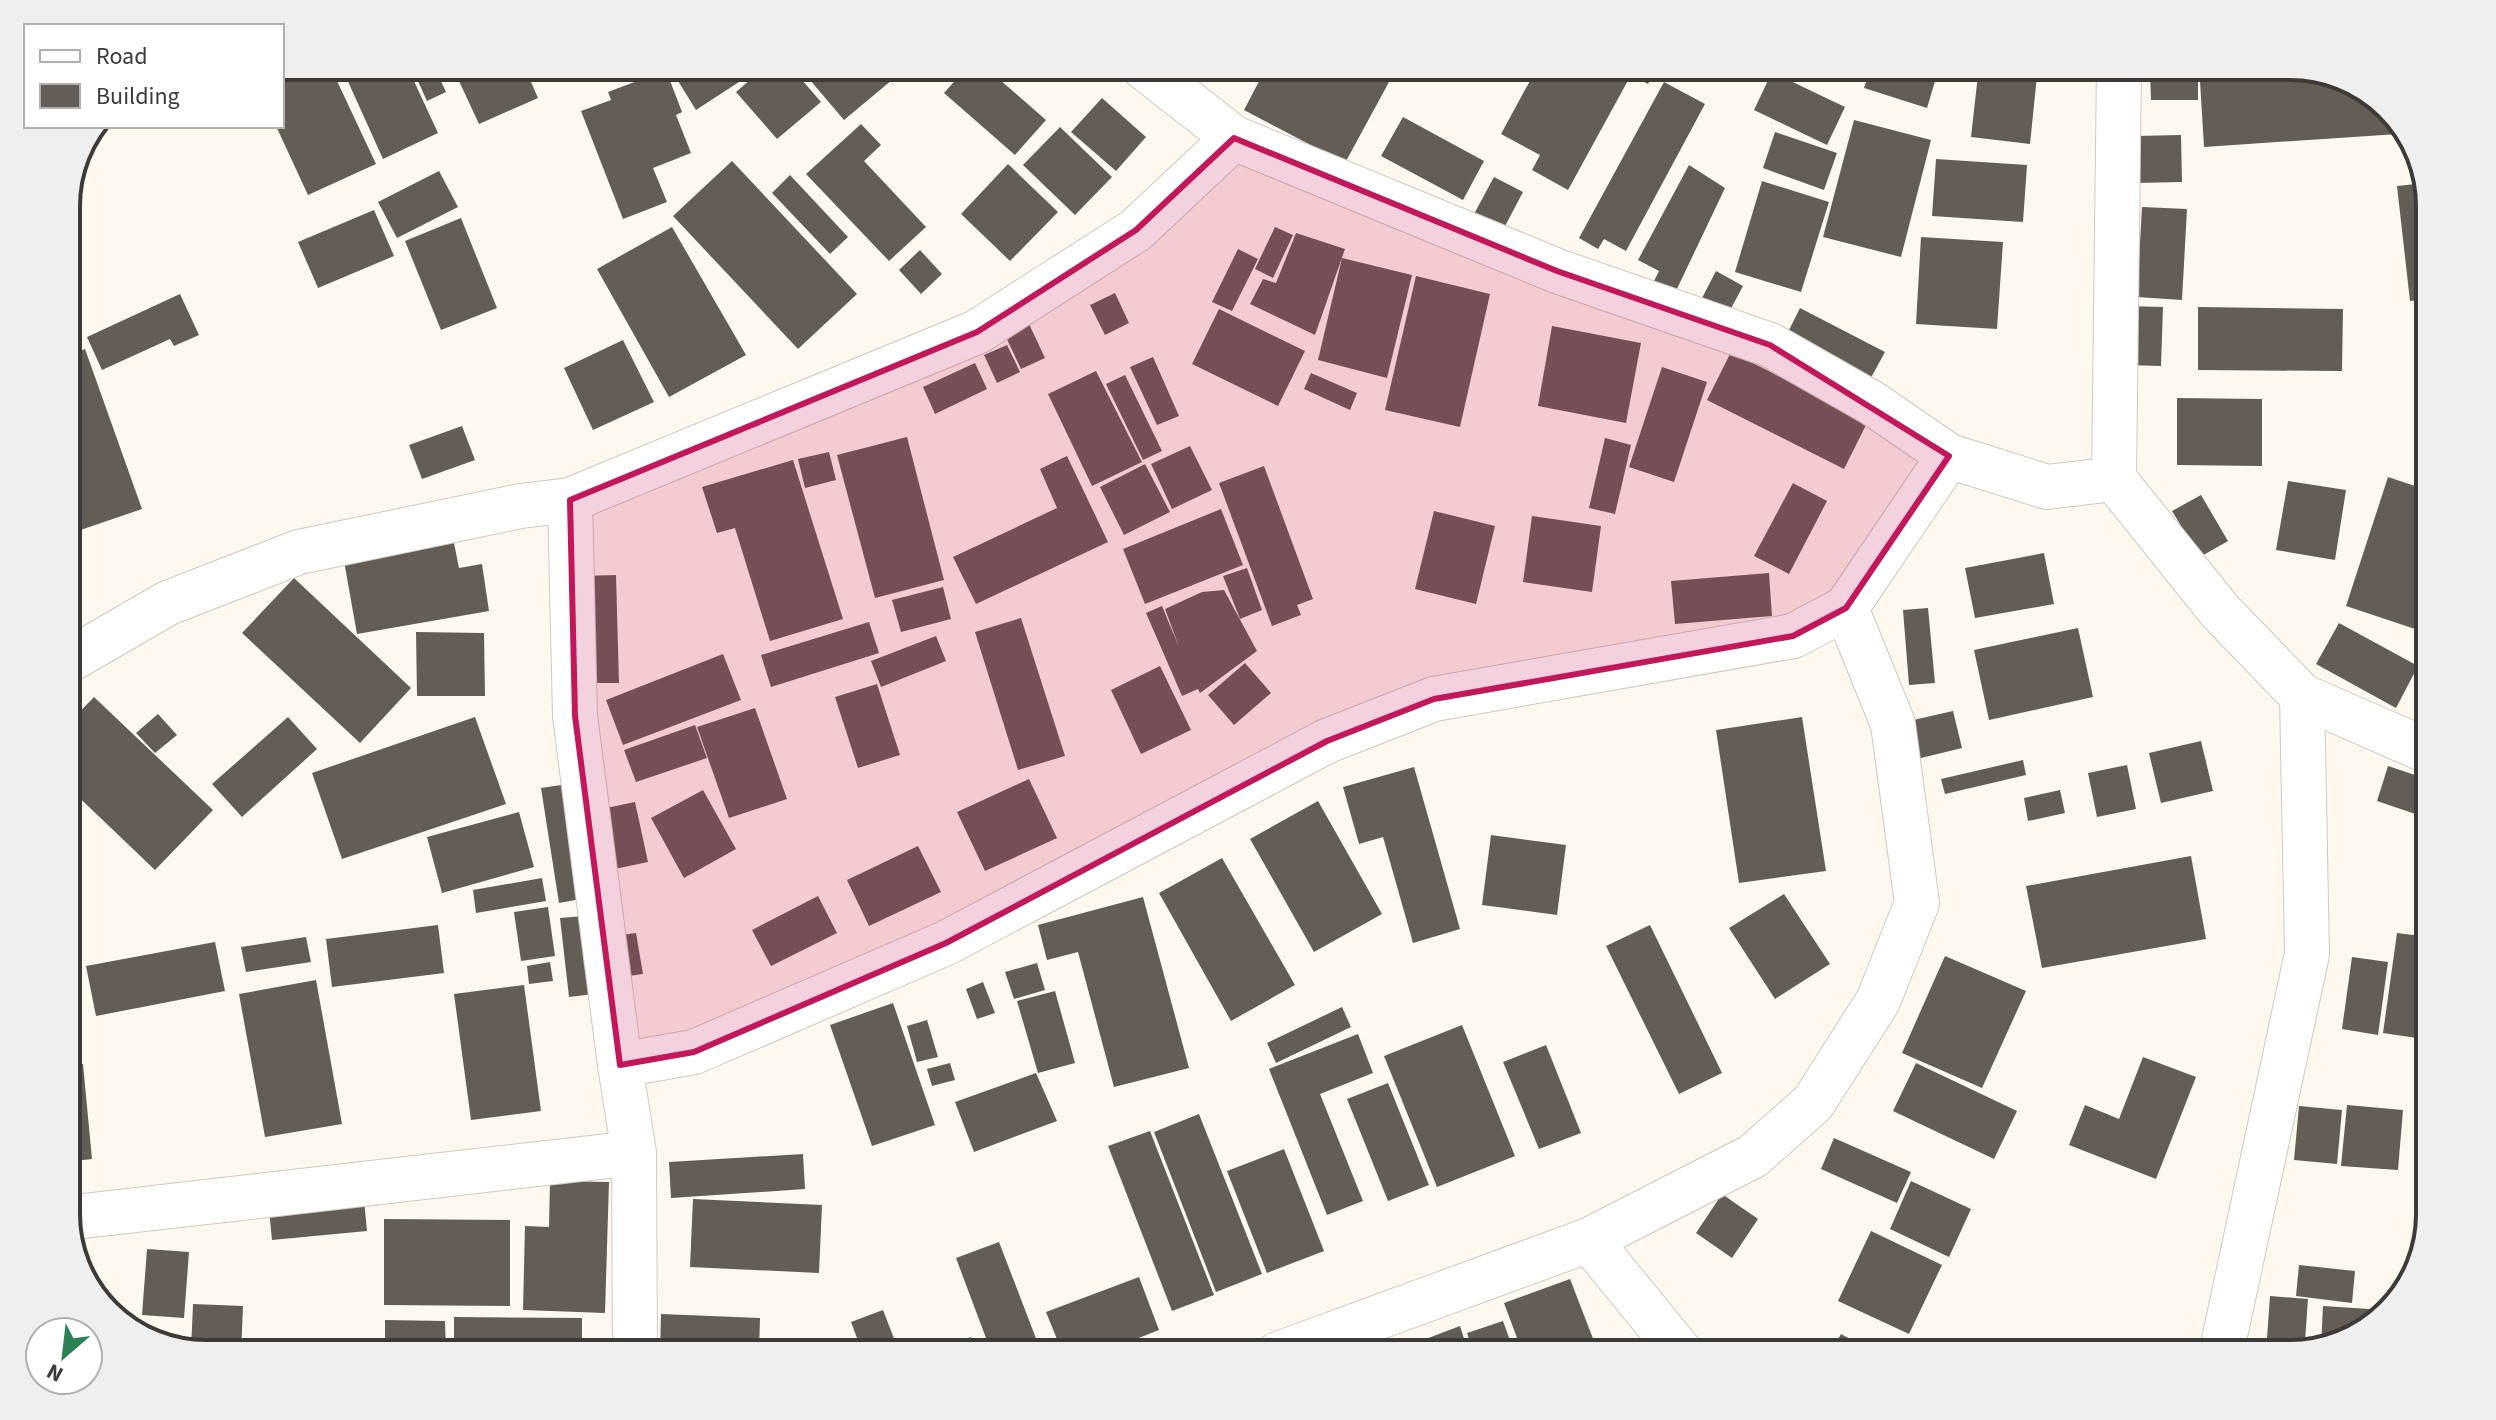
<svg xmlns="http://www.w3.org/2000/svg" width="2496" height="1420" font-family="'Source Sans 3',sans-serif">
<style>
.building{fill:#635d56}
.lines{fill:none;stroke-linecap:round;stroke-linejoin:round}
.minor-casing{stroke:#d0c9c1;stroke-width:46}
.minor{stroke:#fff;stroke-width:44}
.marked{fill:#c2185b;fill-opacity:0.2;stroke:#c2185b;stroke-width:6;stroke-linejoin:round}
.rim{fill:none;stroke:#3d3a37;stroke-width:4}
</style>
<rect width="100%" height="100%" fill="#fff8ef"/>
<path class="building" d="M282 66H330L376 164 308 195 276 126H282Z
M341 66H407L438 133 383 159Z
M411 66H434L446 92 427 101Z
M452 66H524L538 98 479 124Z
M674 66H733L742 80 696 110 670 68Z
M766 66H790L821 102 777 139 736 92Z
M812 66H901L904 70 844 120 804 73Z
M968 66H984L1046 120 1015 155 944 93Z
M1267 66H1360L1389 82 1345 163 1244 110Z
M1538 66H1657L1648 84 1631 75 1568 190 1532 170 1540 155 1501 134Z
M1871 66H1899L1936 78 1927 108 1864 88Z
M1979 66H2038L2030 144 1971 137Z
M666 70 682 112 676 115 691 153 653 168 667 202 623 219 581 111 611 100 608 92Z
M2198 70V100H2151L2150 71Z
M1772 72 1845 107 1827 145 1754 110Z
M2320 74 2360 85 2397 122 2398 134 2204 147 2200 81Z
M1664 82 1705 104 1626 251 1604 239 1598 249 1579 238Z
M1102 98 1146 137 1116 171 1071 132Z
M1403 117 1484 161 1463 200 1381 156Z
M1854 120 1931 140 1901 257 1823 237Z
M861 124 881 145 864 161 926 227 889 261 806 174Z
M1060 127 1112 177 1075 215 1023 165Z
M1775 132 1837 153 1824 190 1763 168Z
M2181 135 2182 182 2136 183 2135 136Z
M1936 159 2027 165 2023 222 1932 216Z
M732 161 857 294 798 349 673 216Z
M1008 164 1058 212 1010 261 961 214Z
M1689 165 1725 188 1675 293 1654 281 1659 271 1638 260Z
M439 171 458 207 397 238 378 202Z
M790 175 848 237 830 254 772 193Z
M1494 177 1523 192 1503 230 1474 214Z
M1762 181 1829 202 1801 292 1735 272Z
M2425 183 2430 197V299L2410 301 2397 186Z
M2142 207 2187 209 2182 300 2137 297Z
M374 210 394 256 318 288 298 242Z
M461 218 497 308 441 330 405 241Z
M672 227 746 355 669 397 597 269Z
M1275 227 1293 235 1273 278 1255 269Z
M1296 233 1345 249 1315 335 1250 304 1263 279 1276 283Z
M1921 237 2003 242 1997 329 1916 324Z
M1238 249 1258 259 1232 311 1212 302Z
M920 250 942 274 921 294 899 270Z
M1342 258 1412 275 1387 378 1318 360Z
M1716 271 1743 286 1728 314 1701 300Z
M1416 276 1490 294 1460 427 1385 410Z
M1115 293 1129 323 1105 335 1090 305Z
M180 294 199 335 174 346 170 339 102 370 87 337Z
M66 296 78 324 66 329Z
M2126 306 2163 307 2161 366 2125 365Z
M2198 307 2343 309 2342 371 2198 370Z
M1800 308 1885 352 1867 385 1784 340Z
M1219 309 1305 351 1278 406 1192 364Z
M1029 324 1045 358 1021 369 1005 335Z
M1552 326 1641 343 1626 423 1538 406Z
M623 340 654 402 593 430 564 368Z
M1007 345 1020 372 997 383 984 355Z
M85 349 142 509 66 535V356Z
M1731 352 1868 421 1844 469 1707 400Z
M1153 357 1179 416 1157 425 1130 367Z
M975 363 987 389 935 414 923 387Z
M1662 367 1707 382 1674 482 1629 467Z
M1096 371 1142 462 1092 486 1048 394Z
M1311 373 1357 393 1350 410 1304 389Z
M1125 375 1162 451 1143 460 1106 384Z
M2177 398 2262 399V466L2177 465Z
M462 426 475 460 422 479 409 445Z
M907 437 944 580 875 598 837 455Z
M1605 438 1631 445 1615 514 1589 508Z
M1190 446 1212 490 1172 509 1151 464Z
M829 452 836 480 805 488 798 459Z
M1067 456 1108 542 976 604 953 557 1057 508 1040 469Z
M793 460 843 619 770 641 735 528 717 533 702 487Z
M1145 464 1170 512 1124 535 1100 487Z
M1264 466 1313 599 1297 605 1301 615 1272 626 1219 483Z
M2388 477 2430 491V583L2415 629 2346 606Z
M2288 481 2346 490 2335 560 2276 550Z
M1793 483 1827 501 1789 574 1754 556Z
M2201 495 2228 541 2200 557 2172 511Z
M1221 509 1243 565 1145 604 1123 549Z
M1434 511 1495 526 1476 604 1415 589Z
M1532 516 1601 526 1592 592 1523 582Z
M454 543 459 568 482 564 489 611 357 634 344 561Z
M2044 553 2054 604 1975 618 1965 568Z
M1247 568 1262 610 1240 619 1223 576Z
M1769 573 1772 616 1675 624 1671 581Z
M616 575 619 683H586L582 576Z
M294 578 411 688 360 743 242 633Z
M943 587 951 619 901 632 892 600Z
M1224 590 1257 651 1200 693 1198 689 1182 696 1146 613 1162 606 1179 647 1165 609 1202 592Z
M1928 608 1935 683 1909 685 1903 610Z
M1021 618 1065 756 1018 770 975 632Z
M869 622 879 653 771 687 761 655Z
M2339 623 2418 666 2396 708 2316 664Z
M2078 628 2093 697 1989 720 1974 650Z
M416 632 484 633 485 696H417Z
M936 636 946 661 881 687 871 661Z
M723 654 741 700 623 745 606 700Z
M1245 663 1271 693 1234 725 1208 695Z
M1160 666 1191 730 1141 754 1111 690Z
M877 684 900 755 858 768 835 697Z
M94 697 213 810 155 870 66 785V726Z
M755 708 787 799 729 818 697 727Z
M1953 711 1962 748 1917 759 1909 721Z
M158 714 177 735 155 753 136 733Z
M288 717 317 749 242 817 212 784Z
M475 717 506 804 342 859 312 773Z
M1802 717 1826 871 1739 883 1716 730Z
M695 725 707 758 636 782 624 750Z
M2201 741 2213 791 2161 803 2149 753Z
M2023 760 2026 775 1945 794 1941 779Z
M2127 765 2136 809 2097 817 2088 773Z
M2388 766 2430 780V819L2377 801Z
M1414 767 1460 929 1413 943 1383 837 1359 844 1343 787Z
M1029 779 1057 838 985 871 957 812Z
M568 784 586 898 559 903 541 788Z
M703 790 736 849 684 878 651 818Z
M2060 790 2065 813 2028 821 2024 798Z
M1318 801 1382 914 1314 952 1250 839Z
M635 802 648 862 605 871 592 811Z
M519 812 534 867 442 893 427 837Z
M1491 835 1566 845 1557 915 1482 905Z
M918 846 941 892 869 926 847 880Z
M2191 856 2206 939 2042 968 2026 886Z
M1222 858 1295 985 1231 1021 1159 893Z
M542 878 546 901 476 913 473 890Z
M1784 894 1830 964 1775 999 1729 928Z
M818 896 837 933 771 966 752 930Z
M1143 897 1189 1068 1114 1087 1078 952 1047 960 1038 925Z
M548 907 555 956 521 961 514 912Z
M584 916 594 994 569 997 560 918Z
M438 925 444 973 332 987 326 939Z
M1650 925 1722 1073 1679 1094 1606 946Z
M636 933 643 974 614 978 607 937Z
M2397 933 2430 937V1040L2383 1033Z
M306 937 311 962 246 972 241 947Z
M215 942 225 991 96 1016 86 966Z
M1945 956 2026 991 1982 1088 1902 1053Z
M2352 957 2388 962 2378 1035 2342 1029Z
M550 962 553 981 529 984 527 966Z
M1037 963 1045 990 1014 999 1005 972Z
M316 980 342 1124 265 1137 239 994Z
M983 982 995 1013 977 1019 966 989Z
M524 985 541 1111 471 1120 454 994Z
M1055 991 1075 1063 1038 1073 1017 1001Z
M893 1003 935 1125 872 1146 830 1025Z
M1342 1007 1351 1027 1276 1063 1267 1043Z
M927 1020 938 1057 917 1062 907 1026Z
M1462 1025 1515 1156 1437 1187 1384 1056Z
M1358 1034 1373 1073 1320 1094 1363 1201 1327 1215 1269 1069Z
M1546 1045 1581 1133 1539 1149 1503 1062Z
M2143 1057 2196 1077 2156 1179 2069 1145 2085 1105 2119 1119Z
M950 1063 955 1080 932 1086 927 1069Z
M1916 1063 2017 1111 1994 1159 1893 1111Z
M83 1064 92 1159 66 1162V1066Z
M1036 1073 1057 1121 974 1152 955 1102Z
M1388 1083 1429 1185 1388 1201 1347 1099Z
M2347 1105 2403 1110 2398 1170 2341 1166Z
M2299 1106 2342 1110 2337 1164 2294 1160Z
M1199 1114 1262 1274 1216 1292 1154 1132Z
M1150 1131 1214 1295 1172 1311 1108 1146Z
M1834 1138 1911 1172 1897 1203 1821 1169Z
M1284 1149 1324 1251 1267 1273 1227 1171Z
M803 1154 805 1189 671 1198 669 1162Z
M550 1181 609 1182 605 1313 523 1310 525 1226 549 1227Z
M1911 1181 1971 1209 1949 1257 1890 1229Z
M363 1190 367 1231 272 1240 268 1199Z
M1722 1194 1758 1219 1732 1258 1696 1233Z
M693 1199 822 1205 819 1273 690 1267Z
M384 1219 510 1220V1306L384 1305Z
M1871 1231 1942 1265 1909 1334 1838 1301Z
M999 1242 1042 1354H992L956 1258Z
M147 1249 189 1252 184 1318 142 1315Z
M2299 1265 2355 1271 2352 1303 2296 1296Z
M1139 1277 1159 1330 1098 1354H1063L1046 1312Z
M1570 1279 1599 1354H1523L1504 1303Z
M2270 1296 2308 1299 2305 1341 2267 1338Z
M193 1304 243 1306 241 1354H206L191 1350Z
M2323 1306 2385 1310 2360 1335 2321 1346Z
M883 1310 900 1354H863L851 1322Z
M661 1314 760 1318 759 1354H660Z
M454 1317 582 1318V1354H454Z
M385 1320 445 1321 446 1354H385Z
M1503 1321 1515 1354H1474L1467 1333Z
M1460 1326 1469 1354H1386Z
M1841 1334 1878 1354H1830Z
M971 1337 977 1354H925Z"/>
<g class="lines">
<defs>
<path id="minor" d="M1142 66 1234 138 1557 271 1770 345 1872 403 1949 456 2047 487 2114 479
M2119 66 2114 479 2220 611 2302 696 2307 954 2221 1354
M570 500 575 716 620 1065
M66 662 168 603 299 552 521 506 570 500 977 332 1136 230 1234 138
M2302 696 2430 752
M66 1218 634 1153
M1589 1240 1682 1354
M635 1354 634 1153 620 1065 694 1052 946 943 1327 741 1434 699 1793 636 1846 608 1949 456
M1278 1354 1589 1240 1753 1156 1813 1103 1878 1001 1917 903 1893 724 1846 608"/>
</defs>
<use href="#minor" class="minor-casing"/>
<use href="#minor" class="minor"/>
</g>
<path class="marked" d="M1234 138 1557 271 1770 345 1949 456 1846 608 1793 636 1434 699 1327 741 946 943 694 1052 620 1065 575 716 570 500 977 332 1136 230Z"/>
<path d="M0 0H2496V1420H0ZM206 80H2290A126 126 0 0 1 2416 206V1214A126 126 0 0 1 2290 1340H206A126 126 0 0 1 80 1214V206A126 126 0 0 1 206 80Z" fill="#efefef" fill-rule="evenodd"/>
<path class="rim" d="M206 80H2290A126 126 0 0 1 2416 206V1214A126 126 0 0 1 2290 1340H206A126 126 0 0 1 80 1214V206A126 126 0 0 1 206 80Z"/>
<rect x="24" y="24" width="260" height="104" fill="#ffffff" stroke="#b1b0af" stroke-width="2"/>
<rect x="40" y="50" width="40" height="12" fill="#ffffff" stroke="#b1b0af" stroke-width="2"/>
<text x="96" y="64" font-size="24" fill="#3d3a37">Road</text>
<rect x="40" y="84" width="40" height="24" fill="#635d56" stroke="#b1b0af" stroke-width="2"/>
<text x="96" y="104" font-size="24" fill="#3d3a37">Building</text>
<g transform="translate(64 1356) rotate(208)"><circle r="38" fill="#ffffff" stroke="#b1b0af" stroke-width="2"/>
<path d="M0-6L14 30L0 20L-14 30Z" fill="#2b8257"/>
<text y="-12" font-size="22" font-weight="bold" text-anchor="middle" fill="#3d3a37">N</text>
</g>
</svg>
